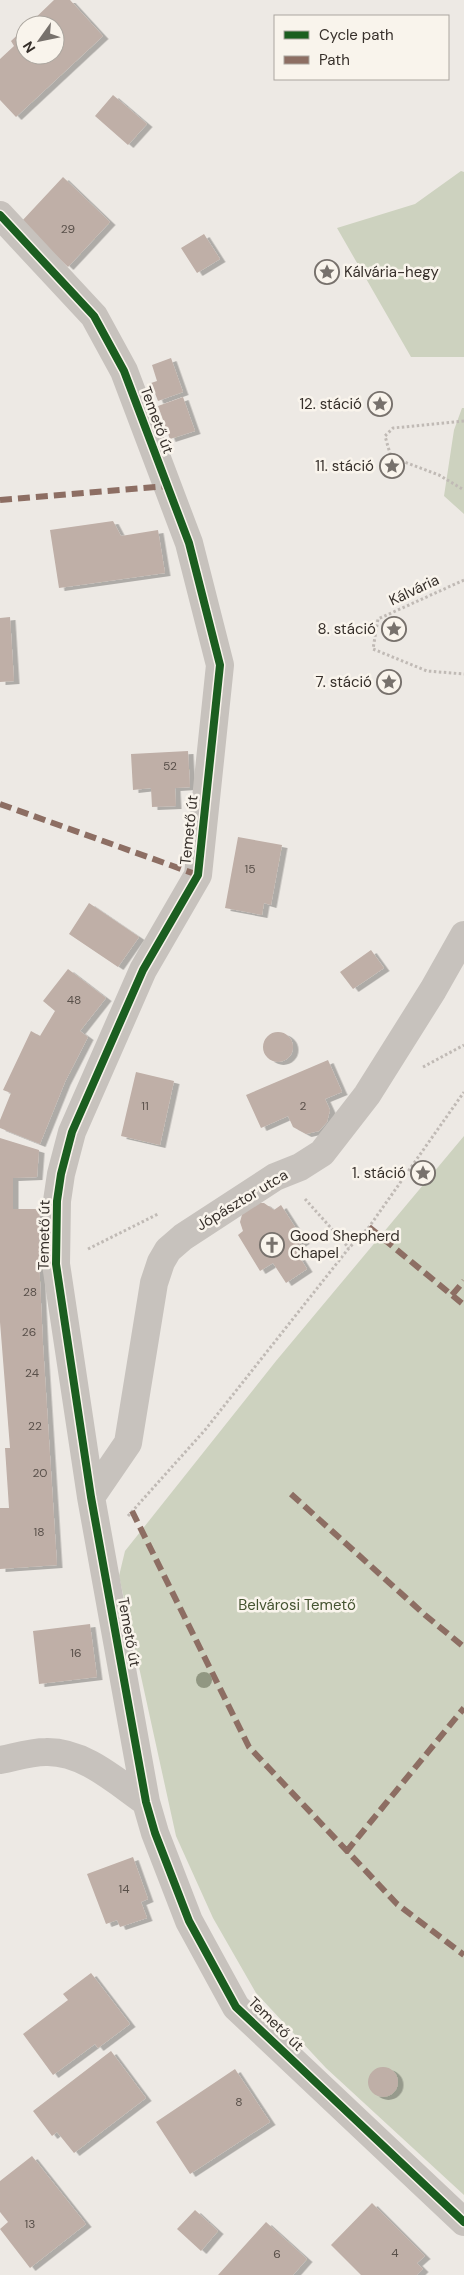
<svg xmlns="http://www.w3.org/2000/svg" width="464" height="2275" font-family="'DM Sans',sans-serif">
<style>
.green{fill:#cdd2bf}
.building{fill:#bfafa7;filter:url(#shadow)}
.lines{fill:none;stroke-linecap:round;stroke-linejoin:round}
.path{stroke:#c0bab5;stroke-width:3;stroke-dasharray:2.5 2.5;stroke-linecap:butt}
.minor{stroke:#c7c2bd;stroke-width:28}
.quiet{stroke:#8d6e63;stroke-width:6;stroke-dasharray:12 6;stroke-linecap:butt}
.cycleway-casing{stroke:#f9f4ec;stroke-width:11}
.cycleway{stroke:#1b5e20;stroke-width:8}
.tree{fill:#919782}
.labels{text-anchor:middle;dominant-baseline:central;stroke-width:5;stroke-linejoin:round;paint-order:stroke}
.number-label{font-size:12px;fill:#59504a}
.poi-label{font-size:15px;fill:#37302b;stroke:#f9f4ec;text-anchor:end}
.street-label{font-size:15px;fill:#37302b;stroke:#f9f4ec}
.park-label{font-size:15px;fill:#455431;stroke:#f9f4ec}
</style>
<defs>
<filter id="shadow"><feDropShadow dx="5.5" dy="3" stdDeviation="0" flood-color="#0004"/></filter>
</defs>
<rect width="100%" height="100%" fill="#ede9e4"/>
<path class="green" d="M461 171 464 172V357H411L337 228 415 204Z
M462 408H464V514L444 496 454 430Z
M464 1136V2195L326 2068 256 1993 213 1918 176 1836 119 1576 125 1551 276 1361Z"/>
<path class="building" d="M54 0H70L103 36 16 117 0 100V59L14 46 11 41 25 28V55H55V25H28Z
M113 95 147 124 128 145 95 116Z
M63 177 110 222 68 267 21 222Z
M204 234 220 259 197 273 181 248Z
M171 358 183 392 158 401 151 383 157 381 152 365Z
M183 397 195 431 170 439 158 406Z
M113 521 121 536 158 530 165 573 59 588 50 530Z
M10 617 14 681 0 682V618Z
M188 751 190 787 175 788 176 806 152 807 151 788 133 790 131 754Z
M238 837 282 845 271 905 264 903 262 915 225 908Z
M89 903 139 937 118 967 69 934Z
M371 950 384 968 353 989 340 972Z
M68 969 106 998 80 1031 88 1037 65 1082 40 1144 0 1128V1120L11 1093 3 1090 31 1031 40 1036 55 1011 43 1001Z
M263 1047a15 15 0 1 1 30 0a15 15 0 1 1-30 0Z
M328 1060 342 1092 325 1099 330 1110 327 1122 319 1131 306 1134 293 1127 288 1116 261 1128 246 1095Z
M136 1072 174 1081 160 1145 121 1136Z
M0 1138 39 1150 37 1177 13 1178V1209H40L39 1260 43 1345 57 1565 0 1569V1508H9L5 1448H10L0 1322Z
M252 1203H264L274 1210 281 1205 304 1241 294 1248 307 1269 286 1283 273 1263 260 1271 238 1235 243 1231 240 1222 243 1211Z
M90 1624 97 1677 39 1684 33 1631Z
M133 1857 148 1899 141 1902 147 1918 120 1927 117 1920 106 1924 87 1874Z
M91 1973 130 2024 98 2048 95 2044 53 2075 23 2034 68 2000 63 1994Z
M111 2051 146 2098 74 2153 57 2132 52 2136 33 2111Z
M368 2082a15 15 0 1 1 30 0a15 15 0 1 1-30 0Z
M235 2069 270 2122 190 2174 156 2122Z
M32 2156 86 2224 30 2268 0 2229 8 2222 0 2212V2181Z
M372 2203 425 2256 417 2263 423 2269 417 2275H361L331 2245Z
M195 2210 218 2231 201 2251 177 2229Z
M266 2222 307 2259 293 2275H218Z"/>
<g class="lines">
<path class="path" d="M464 421 393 428 385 436 391 457 439 475 464 490
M464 580 378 619 373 649 427 671 464 674
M423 1067 464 1045
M305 1199 349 1248
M88 1249 158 1214
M128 1516 205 1430 349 1248 369 1227 464 1092"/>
<path class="minor" d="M0 215 94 316 124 371 189 543 220 665 198 875 143 970 72 1132 61 1174 57 1201 56 1264 91 1497 146 1802 155 1833 189 1921 236 2007 464 2222
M91 1497 128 1443 154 1283 161 1262 168 1250 183 1237 275 1177 300 1167 322 1153 367 1095 433 990 464 935
M0 1760C15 1757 31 1752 46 1752 84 1751 117 1782 146 1802"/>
<path class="quiet" d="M0 500 166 486
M0 804 198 875
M369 1227 464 1305
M452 1295 464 1281
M291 1494 425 1615 464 1647
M132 1511 249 1747 397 1904 464 1955
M346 1852 464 1708"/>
<defs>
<path id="cycleway" d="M0 215 94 316 124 371 189 543 220 665 198 875 143 970 72 1132 61 1174 57 1201 56 1264 91 1497 146 1802 155 1833 189 1921 236 2007 464 2222"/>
</defs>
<use href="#cycleway" class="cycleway-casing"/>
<use href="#cycleway" class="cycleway"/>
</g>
<circle class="tree" cx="204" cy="1680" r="8"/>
<defs>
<symbol id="sight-ring" viewBox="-11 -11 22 22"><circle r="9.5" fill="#f9f4ec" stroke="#77716c" stroke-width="1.5"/><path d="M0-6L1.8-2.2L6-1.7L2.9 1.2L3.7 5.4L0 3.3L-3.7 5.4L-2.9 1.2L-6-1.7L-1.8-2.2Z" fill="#77716c"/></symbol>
<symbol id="church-ring" viewBox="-11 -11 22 22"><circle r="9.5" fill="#f9f4ec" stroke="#77716c" stroke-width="1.5"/><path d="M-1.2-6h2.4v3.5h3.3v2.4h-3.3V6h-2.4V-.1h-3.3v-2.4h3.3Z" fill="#77716c"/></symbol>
</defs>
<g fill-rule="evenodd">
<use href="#sight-ring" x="313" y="258" width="28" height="28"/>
<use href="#sight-ring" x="366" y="390" width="28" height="28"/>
<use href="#sight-ring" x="378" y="452" width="28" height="28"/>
<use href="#sight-ring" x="380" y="615" width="28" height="28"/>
<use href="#sight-ring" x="375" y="668" width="28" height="28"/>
<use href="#sight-ring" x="409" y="1159" width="28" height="28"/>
<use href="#church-ring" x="258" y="1231" width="28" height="28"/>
</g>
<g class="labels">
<g class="number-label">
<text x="68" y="229">29</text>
<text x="170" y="766">52</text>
<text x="250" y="869">15</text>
<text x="74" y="1000">48</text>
<text x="145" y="1106">11</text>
<text x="303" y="1106">2</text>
<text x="30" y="1292">28</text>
<text x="29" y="1332">26</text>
<text x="32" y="1373">24</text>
<text x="35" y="1426">22</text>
<text x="40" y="1473">20</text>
<text x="39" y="1532">18</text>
<text x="76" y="1653">16</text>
<text x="124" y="1889">14</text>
<text x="239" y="2102">8</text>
<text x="30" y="2224">13</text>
<text x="395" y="2253">4</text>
<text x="277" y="2254">6</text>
</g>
<g class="poi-label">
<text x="344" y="272" text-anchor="start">Kálvária-hegy</text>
<text x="362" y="404">12. stáció</text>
<text x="374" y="466">11. stáció</text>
<text x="376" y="629">8. stáció</text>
<text x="372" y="682">7. stáció</text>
<text x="406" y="1173">1. stáció</text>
<text x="290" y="1236" text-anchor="start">Good Shepherd<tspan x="290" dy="17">Chapel</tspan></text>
</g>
<g class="street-label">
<text transform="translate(157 420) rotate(70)">Temető út</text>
<text transform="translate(414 590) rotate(-25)">Kálvária</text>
<text transform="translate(189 830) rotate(-84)">Temető út</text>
<text transform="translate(242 1200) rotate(-31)">Jópásztor utca</text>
<text transform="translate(44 1235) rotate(-89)">Temető út</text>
<text transform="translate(129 1632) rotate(80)">Temető út</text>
<text transform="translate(276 2024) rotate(44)">Temető út</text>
</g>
<g class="park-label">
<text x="297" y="1605">Belvárosi Temető</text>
</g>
</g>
<rect x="274" y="15" width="175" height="65" fill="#f9f4ec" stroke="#aba69f"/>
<rect x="284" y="31" width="25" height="8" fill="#1b5e20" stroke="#aba69f"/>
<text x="319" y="40" font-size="15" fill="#37302b">Cycle path</text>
<rect x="284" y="56" width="25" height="8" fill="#8d6e63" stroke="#aba69f"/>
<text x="319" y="65" font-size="15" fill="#37302b">Path</text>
<g transform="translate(40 40) rotate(237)"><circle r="24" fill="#f9f4ec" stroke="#aba69f"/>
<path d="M0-4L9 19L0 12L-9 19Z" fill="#77716c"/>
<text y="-8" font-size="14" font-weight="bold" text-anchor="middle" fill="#37302b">N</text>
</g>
</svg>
